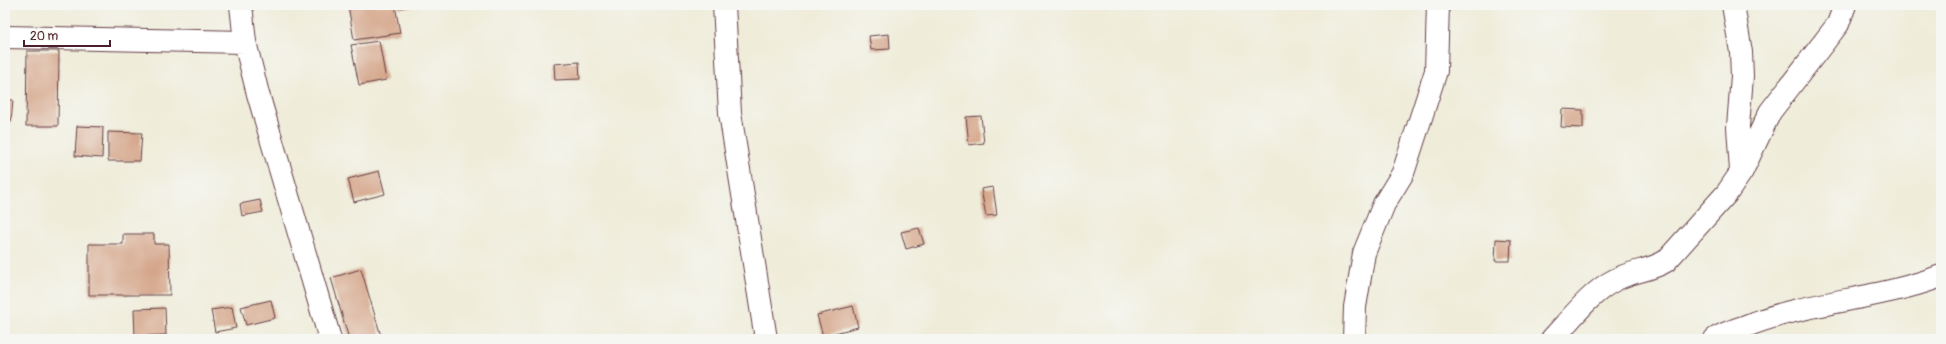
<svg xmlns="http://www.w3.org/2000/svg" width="1946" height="344" font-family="Pangolin,sans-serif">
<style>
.building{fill:#d4a488}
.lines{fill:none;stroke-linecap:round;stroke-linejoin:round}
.minor-casing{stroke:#633e45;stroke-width:24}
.minor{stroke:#fff;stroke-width:22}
</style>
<rect width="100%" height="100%" fill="#f6f6f2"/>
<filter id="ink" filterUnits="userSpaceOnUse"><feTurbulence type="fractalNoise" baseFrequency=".025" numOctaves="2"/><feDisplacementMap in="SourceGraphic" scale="8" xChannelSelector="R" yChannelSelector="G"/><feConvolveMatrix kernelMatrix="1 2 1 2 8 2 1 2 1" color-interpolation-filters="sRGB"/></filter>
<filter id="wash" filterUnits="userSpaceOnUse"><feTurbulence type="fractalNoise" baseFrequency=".012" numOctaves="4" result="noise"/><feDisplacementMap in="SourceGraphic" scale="16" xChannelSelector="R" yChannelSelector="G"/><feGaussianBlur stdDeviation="0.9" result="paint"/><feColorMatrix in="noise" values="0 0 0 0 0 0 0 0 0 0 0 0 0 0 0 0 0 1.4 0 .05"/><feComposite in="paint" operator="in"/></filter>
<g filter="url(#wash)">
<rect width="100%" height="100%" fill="#efecd9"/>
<g id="blocks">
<path class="building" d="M348 5H395L400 33 354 40Z
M398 5H413V6L399 8Z
M889 34 890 49 871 50 869 36Z
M379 41 386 80 359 85 351 45Z
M27 51H59L58 126H26Z
M579 62 580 79 555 80 554 64Z
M5 100H13L11 122H5Z
M1562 109 1583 110V128L1561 127Z
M981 116 984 143 969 145 966 117Z
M77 126 103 127 102 158 75 156Z
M108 132 142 133 140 161H108Z
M379 171 385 194 354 202 348 179Z
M993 187 997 215 986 216 981 189Z
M260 200 263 212 242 216 240 204Z
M919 228 924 244 906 249 901 232Z
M123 234H154V244H169L170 295H89V244H123Z
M1496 239 1511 240 1510 261H1495Z
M361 269 381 336 372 339H349L331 278Z
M271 300 275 318 246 325 241 307Z
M853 306 858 327 823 336 817 315Z
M232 307 236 328 215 332 211 310Z
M165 308 166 335 135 336 134 309Z"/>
</g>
</g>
<g filter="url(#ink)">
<use href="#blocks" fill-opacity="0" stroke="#633e45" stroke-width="1"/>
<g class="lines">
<defs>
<path id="minor" d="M241 5 245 42 258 94 330 339
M724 5 730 113 766 339
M1733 5 1741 52 1742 76 1738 127 1741 171
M5 37 245 42
M1354 339 1355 307 1364 253 1384 204 1403 173 1436 71 1438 5
M1552 339C1570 320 1592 291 1615 280 1631 271 1650 271 1666 261L1727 193 1742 171 1770 112 1838 24 1845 5
M1715 339C1724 333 1735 330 1746 326 1808 301 1878 300 1941 276"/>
</defs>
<use href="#minor" class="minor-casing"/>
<use href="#minor" class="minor"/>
</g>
</g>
<rect width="1946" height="344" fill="none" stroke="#f6f6f2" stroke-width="20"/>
<path d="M24 40v6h86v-6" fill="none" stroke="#4a1f2b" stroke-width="2"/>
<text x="30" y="40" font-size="12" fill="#4a1f2b" stroke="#f6f6f2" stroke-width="3" paint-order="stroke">20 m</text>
</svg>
